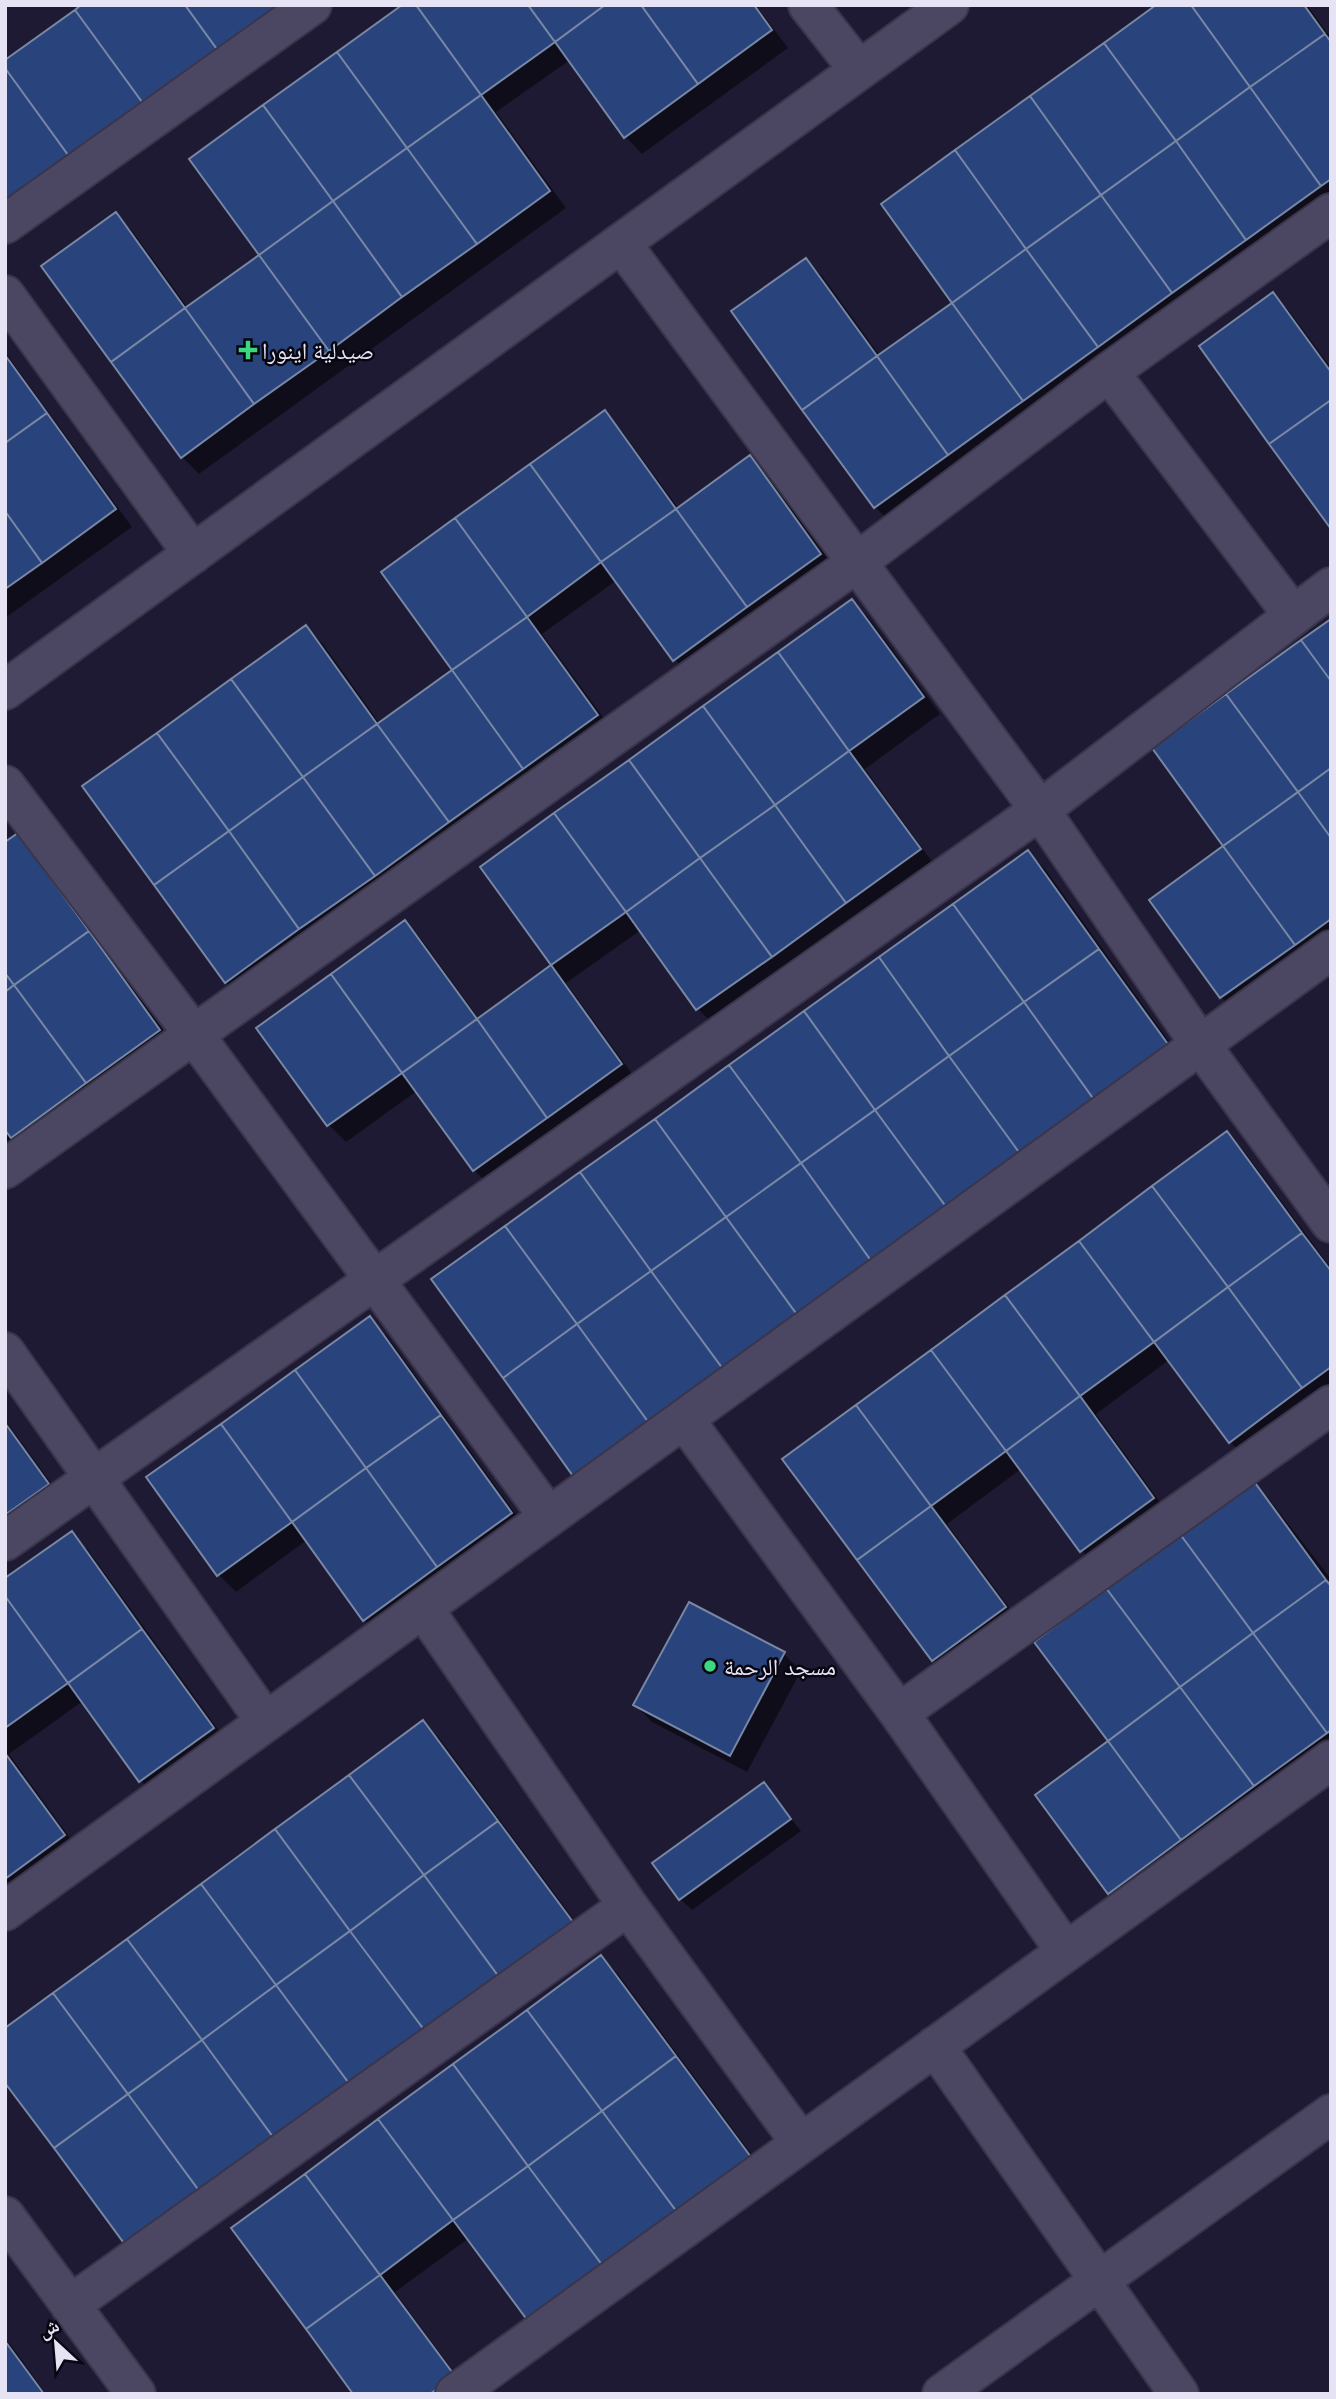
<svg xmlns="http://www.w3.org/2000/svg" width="1336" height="2399" font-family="'Noto Sans','Noto Naskh Arabic',sans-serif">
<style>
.shadow{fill:#0007}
.building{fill:#29437d;stroke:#7887a4;stroke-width:2}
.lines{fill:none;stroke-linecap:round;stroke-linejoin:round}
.minor-casing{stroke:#3a354a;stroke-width:42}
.minor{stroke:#4b4763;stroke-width:38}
.poi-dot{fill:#3cd77e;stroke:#080711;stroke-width:2.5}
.labels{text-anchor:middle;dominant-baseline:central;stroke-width:5;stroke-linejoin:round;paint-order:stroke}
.poi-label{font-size:23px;fill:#e6e3f5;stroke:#080711;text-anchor:start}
</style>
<rect width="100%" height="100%" fill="#1f1a33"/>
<path class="shadow" d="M405 5H756L788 48 642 154 626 137 570 60 496 112 566 208 199 474 182 457 116 215 133 232 188 308 261 256Z
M1159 5H1307L1328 34 1331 32V209L892 524 875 507 806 260 823 277 880 356 954 303Z
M1273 295 1290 312 1331 368V526Z
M5 352 132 527 5 618Z
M604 413 621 430 679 509 750 457 767 474 837 571 691 676 674 659 617 580 542 634 614 732 243 999 226 982 306 627 323 644 380 724 455 670Z
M852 601 869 618 940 714 865 769 936 867 715 1026 698 1009 641 930 566 983 638 1082 491 1187 474 1170 417 1091 346 1142 329 1125 258 1029 405 923 422 940 479 1019 553 966 482 867Z
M1331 621V947L1238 1014 1221 997 1226 846Z
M5 844 34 852 176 1048 5 1171Z
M1028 852 1045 869 1186 1065 592 1492Z
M1227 1134 1244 1151 1331 1268V1397L1247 1459 1230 1442 1169 1360 1096 1414 1170 1516 1099 1568 1082 1551 1021 1469 947 1524 1022 1625 950 1677 933 1660 785 1459Z
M370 1319 387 1336 528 1531 382 1637 365 1620 307 1540 236 1592 219 1575 148 1478Z
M5 1420 65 1502 5 1544Z
M1252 1482 1269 1499 1331 1579V1759L1127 1910 1110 1893 1037 1795 1110 1741Z
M71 1533 88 1550 230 1746 157 1797 140 1780 83 1701 9 1754 81 1853 5 1907V1581Z
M689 1604 784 1654 801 1671 747 1772 652 1722 635 1705Z
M423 1722 440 1739 589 1940 5 2080Z
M764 1785 801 1831 692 1910 680 1899Z
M601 1957 618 1974 767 2175 469 2238 395 2292 470 2394H355L233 2228Z
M5 2339 11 2345 46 2394H5Z"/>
<path class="building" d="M81 5H185L219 52 145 106 75 10Z
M185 5H283L219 52Z
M402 5H416L481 95 407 148 337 52Z
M416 5H528L555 42 481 95Z
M528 5H605L555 42Z
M605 5H641L698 84 624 138 555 42Z
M641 5H754L772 30 698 84Z
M1156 5H1191L1250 87 1176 141 1104 43Z
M1191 5H1304L1325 34 1250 87Z
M75 10 145 106 71 159 5 68V60Z
M1325 34 1331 42V179L1321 186 1250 87Z
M1104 43 1176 141 1101 195 1030 96Z
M337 52 407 148 333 201 263 105Z
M5 68 71 159 5 206Z
M1250 87 1321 186 1246 240 1176 141Z
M481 95 550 191 477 244 407 148Z
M1030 96 1101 195 1026 249 955 150Z
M263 105 333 201 259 255 189 159Z
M1176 141 1246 240 1172 293 1101 195Z
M407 148 477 244 402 297 333 201Z
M955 150 1026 249 952 303 881 204Z
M1101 195 1172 293 1098 347 1026 249Z
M333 201 402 297 329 351 259 255Z
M116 212 185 308 111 362 41 266Z
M1026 249 1098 347 1023 401 952 303Z
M259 255 329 351 254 404 185 308Z
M806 258 877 356 802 410 731 311Z
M1273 292 1331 372V400L1269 444 1199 346Z
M952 303 1023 401 948 455 877 356Z
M185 308 254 404 181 458 111 362Z
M5 355 47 413 5 443Z
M877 356 948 455 874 508 802 410Z
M1331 400V529L1269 444Z
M605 410 676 509 601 562 530 464Z
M47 413 116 509 42 563 5 511V443Z
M750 455 821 554 747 607 676 509Z
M530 464 601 562 527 617 455 518Z
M676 509 747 607 673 661 601 562Z
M5 511 42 563 5 589Z
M455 518 527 617 452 670 381 572Z
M852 599 924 697 849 751 778 652Z
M527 617 598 715 523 769 452 670Z
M1331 619V681L1301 640Z
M306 625 377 724 303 777 231 679Z
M1301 640 1331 681V768L1298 792 1226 694Z
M778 652 849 751 775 805 703 706Z
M452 670 523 769 449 822 377 724Z
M231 679 303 777 229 831 157 733Z
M1226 694 1298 792 1223 846 1152 748Z
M703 706 775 805 700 858 629 760Z
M377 724 449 822 375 876 303 777Z
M157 733 229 831 154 885 82 786Z
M849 751 921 849 846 903 775 805Z
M629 760 700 858 626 912 554 813Z
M1331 768V838L1298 792Z
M303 777 375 876 299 929 229 831Z
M1298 792 1331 838V919L1295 945 1223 846Z
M775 805 846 903 772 957 700 858Z
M554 813 626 912 551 965 480 867Z
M229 831 299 929 225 983 154 885Z
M18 833 89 931 14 985 5 973V842Z
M1223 846 1295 945 1220 998 1149 900Z
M1028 850 1099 949 1024 1002 953 904Z
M700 858 772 957 696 1010 626 912Z
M953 904 1024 1002 949 1056 879 957Z
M405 920 477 1019 402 1073 331 974Z
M89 931 160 1030 86 1083 14 985Z
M1099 949 1170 1047 1095 1101 1024 1002Z
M879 957 949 1056 875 1110 804 1011Z
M551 965 622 1064 547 1118 477 1019Z
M5 973 14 985 5 992Z
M331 974 402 1073 327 1126 256 1028Z
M14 985 86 1083 11 1138 5 1130V992Z
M1024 1002 1095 1101 1021 1155 949 1056Z
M804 1011 875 1110 801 1163 729 1065Z
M477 1019 547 1118 473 1171 402 1073Z
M949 1056 1021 1155 947 1208 875 1110Z
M729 1065 801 1163 726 1217 655 1119Z
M875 1110 947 1208 872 1262 801 1163Z
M655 1119 726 1217 651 1271 580 1172Z
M1227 1131 1302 1233 1228 1287 1152 1186Z
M801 1163 872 1262 798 1316 726 1217Z
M580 1172 651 1271 577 1324 505 1226Z
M1152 1186 1228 1287 1154 1342 1079 1241Z
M726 1217 798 1316 723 1369 651 1271Z
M505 1226 577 1324 503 1378 431 1279Z
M1302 1233 1331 1271V1367L1302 1388 1228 1287Z
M1079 1241 1154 1342 1080 1396 1005 1295Z
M651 1271 723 1369 649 1423 577 1324Z
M1228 1287 1302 1388 1229 1443 1154 1342Z
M1005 1295 1080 1396 1006 1451 931 1350Z
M370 1316 441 1415 366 1468 295 1370Z
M577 1324 649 1423 573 1476 503 1378Z
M931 1350 1006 1451 931 1506 856 1405Z
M295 1370 366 1468 292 1522 221 1424Z
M1080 1396 1154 1498 1080 1552 1006 1451Z
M856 1405 931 1506 857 1560 782 1459Z
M441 1415 512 1513 437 1567 366 1468Z
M5 1423 49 1484 5 1515Z
M221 1424 292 1522 217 1576 146 1477Z
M366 1468 437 1567 363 1621 292 1522Z
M1253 1480 1326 1580 1253 1633 1180 1534Z
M931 1506 1006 1607 932 1661 857 1560Z
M72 1531 142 1629 68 1683 5 1596V1578Z
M1180 1534 1253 1633 1180 1687 1106 1588Z
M1326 1580 1331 1586V1730L1327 1733 1253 1633Z
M1106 1588 1180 1687 1108 1741 1034 1642Z
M5 1596 68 1683 5 1728Z
M689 1602 785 1652 730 1756 633 1705Z
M142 1629 214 1728 139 1782 68 1683Z
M1253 1633 1327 1733 1254 1786 1180 1687Z
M1180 1687 1254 1786 1181 1840 1108 1741Z
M423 1720 498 1821 424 1875 349 1775Z
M1108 1741 1181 1840 1108 1894 1035 1795Z
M5 1753 65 1835 5 1879Z
M349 1775 424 1875 350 1931 275 1829Z
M764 1782 791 1819 679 1900 652 1863Z
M498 1821 573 1922 499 1977 424 1875Z
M275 1829 350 1931 276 1985 201 1884Z
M424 1875 499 1977 425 2031 350 1931Z
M201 1884 276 1985 202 2040 127 1939Z
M350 1931 425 2031 351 2086 276 1985Z
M127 1939 202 2040 128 2094 53 1993Z
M601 1955 676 2056 602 2111 527 2010Z
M276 1985 351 2086 276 2141 202 2040Z
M53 1993 128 2094 54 2148 5 2083V2028Z
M527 2010 602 2111 528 2166 453 2064Z
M202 2040 276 2141 203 2196 128 2094Z
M676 2056 751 2157 677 2212 602 2111Z
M453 2064 528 2166 453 2220 378 2119Z
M128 2094 203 2196 129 2250 54 2148Z
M602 2111 677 2212 603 2266 528 2166Z
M378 2119 453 2220 380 2275 305 2174Z
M528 2166 603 2266 528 2321 453 2220Z
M305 2174 380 2275 306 2329 231 2228Z
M380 2275 455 2376 430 2394H353L306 2329Z
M5 2341 44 2394H5Z"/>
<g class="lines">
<defs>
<path id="minor" d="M808 5 859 70
M5 224 312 5
M621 243 1040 810 1200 1044 1331 1223
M5 295 193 554
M1109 372 1293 615
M5 690 949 5
M5 785 195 1036 549 1517
M5 1169 856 563 1109 372 1331 213
M5 1352 266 1722
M684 1419 899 1713 1066 1952
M5 1541 1040 810 1331 587
M423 1608 628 1906 801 2143
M899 1713 1331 1405
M5 1911 1331 950
M935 2046 1179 2394
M5 2216 136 2394
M70 2305 628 1906
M455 2394 1331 1760
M942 2394 1331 2114"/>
</defs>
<use href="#minor" class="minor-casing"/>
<use href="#minor" class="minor"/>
</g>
<g class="poi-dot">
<path d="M244.5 339.5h7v7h7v7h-7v7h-7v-7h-7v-7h7z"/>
<circle cx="710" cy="1666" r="7"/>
</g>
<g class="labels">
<g class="poi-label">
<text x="262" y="350">صيدلية اينورا</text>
<text x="724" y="1666">مسجد الرحمة</text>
</g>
</g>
<rect width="1336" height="2399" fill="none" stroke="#e6e3f5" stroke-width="14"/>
<g transform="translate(56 2343) rotate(334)" stroke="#080711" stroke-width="5" paint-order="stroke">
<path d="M0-5L12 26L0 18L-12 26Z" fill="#e6e3f5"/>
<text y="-10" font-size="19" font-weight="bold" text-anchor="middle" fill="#e6e3f5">ش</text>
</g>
</svg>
